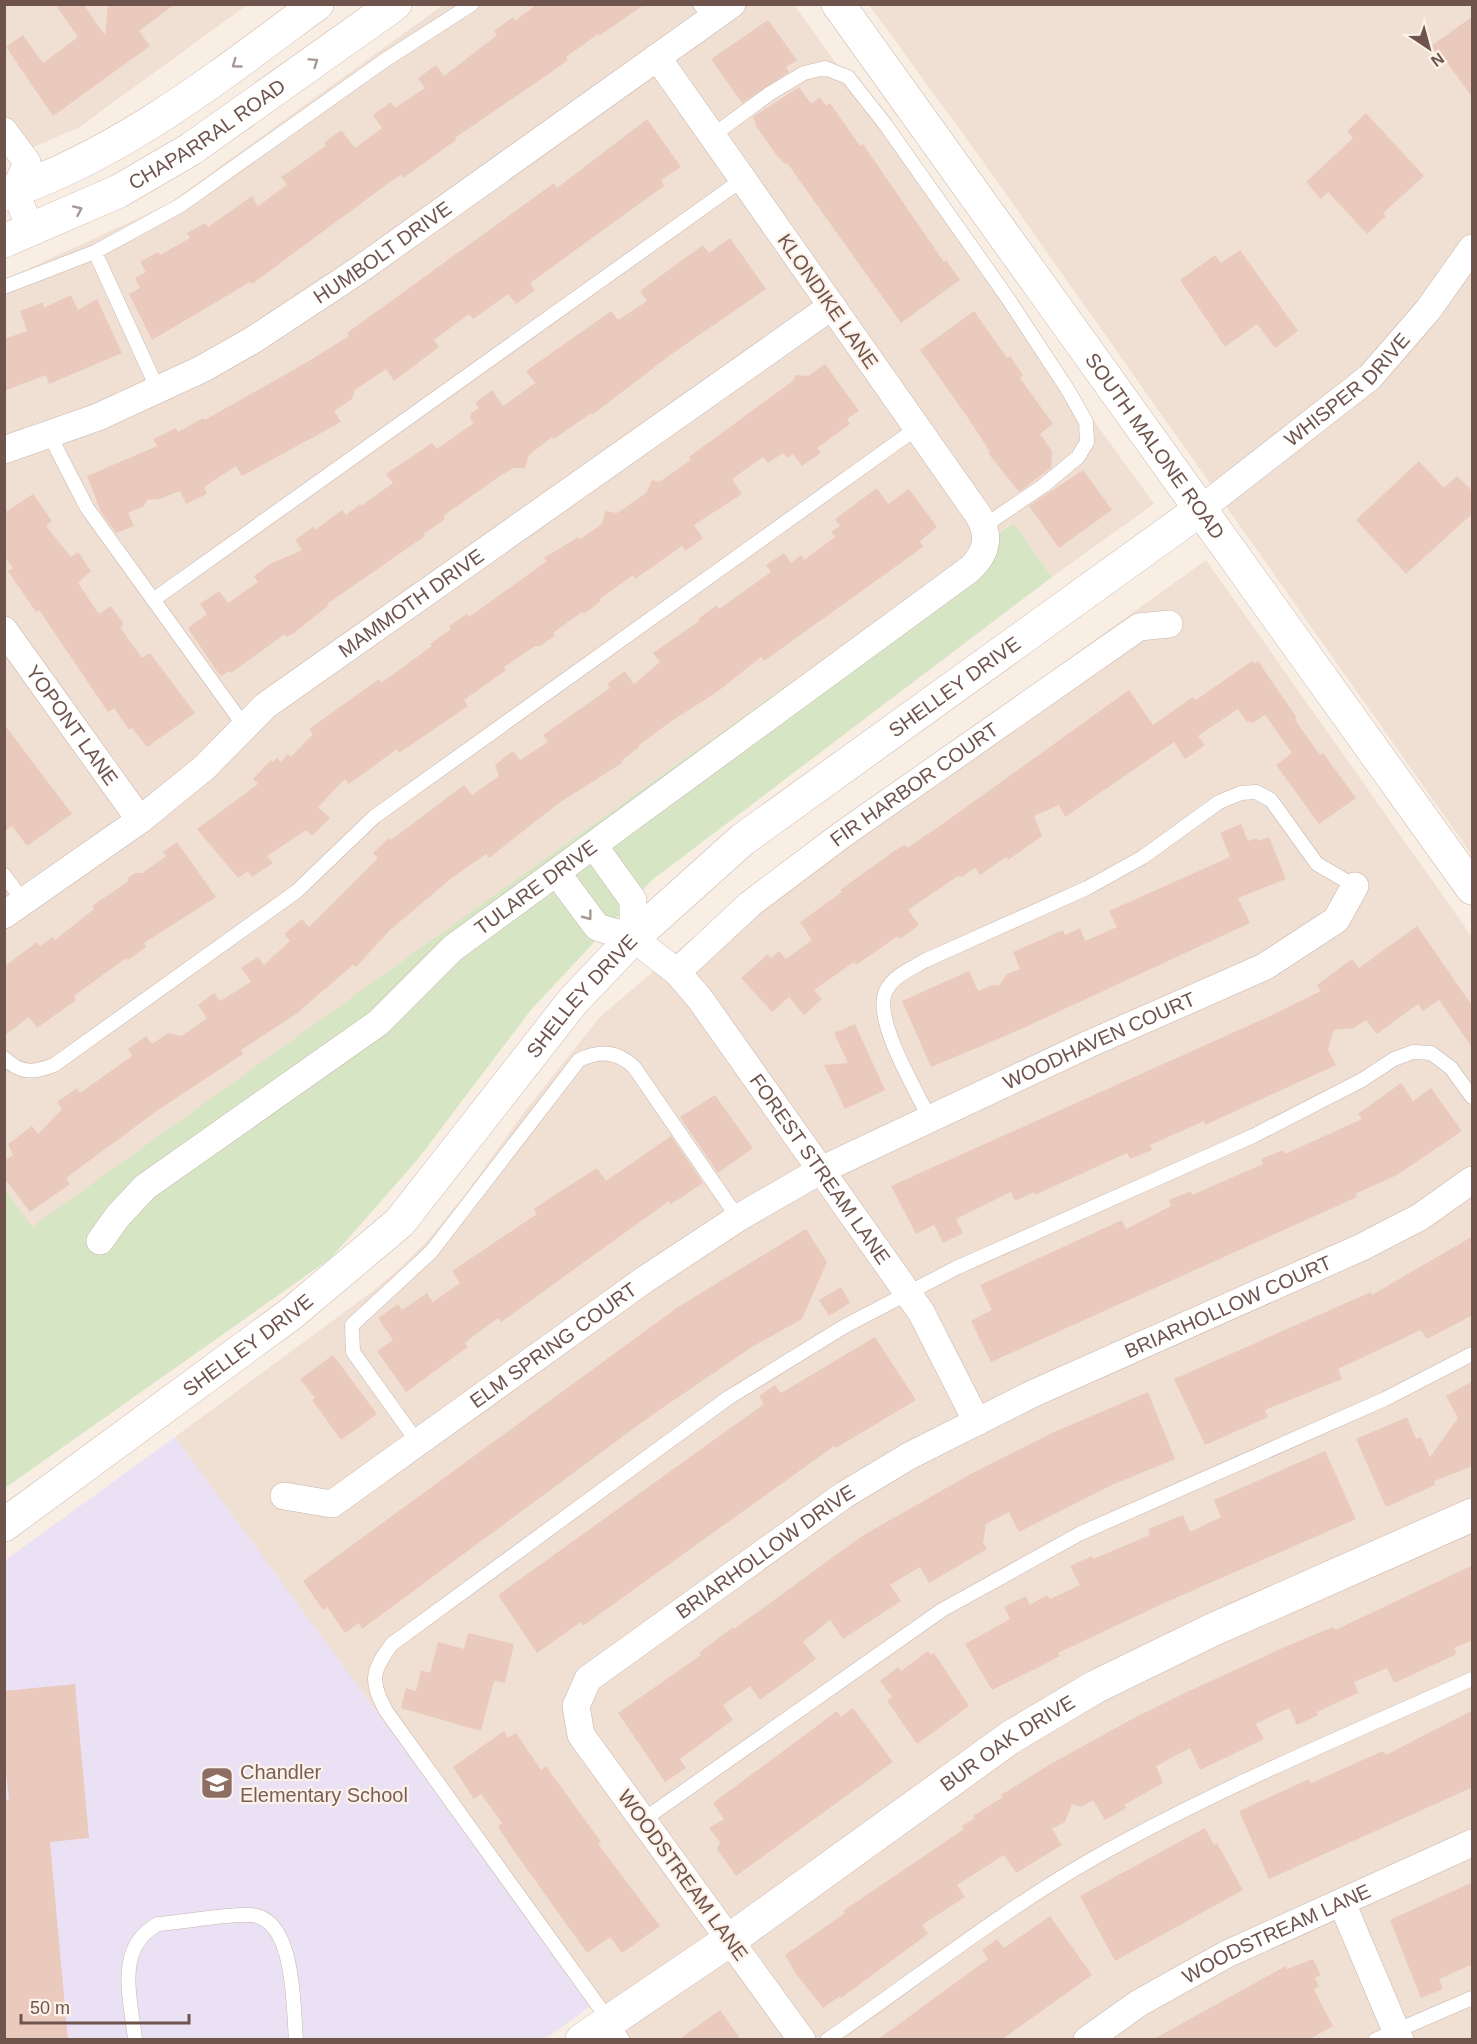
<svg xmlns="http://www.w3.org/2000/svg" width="1477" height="2044" font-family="Helvetica,sans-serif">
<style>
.residential{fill:#f0dfd3}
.education{fill:#ebe1f5}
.green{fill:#d6e5c4}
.building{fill:#ebcabe}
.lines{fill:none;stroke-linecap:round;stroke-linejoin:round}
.lane-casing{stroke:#c8b5ab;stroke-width:15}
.street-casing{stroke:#c8b5ab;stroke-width:28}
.secondary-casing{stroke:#ceb6ac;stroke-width:34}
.lane{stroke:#fff;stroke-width:14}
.street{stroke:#fff;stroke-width:27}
.secondary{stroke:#fff;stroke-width:33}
.oneway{stroke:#a89894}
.labels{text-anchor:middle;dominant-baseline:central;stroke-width:4.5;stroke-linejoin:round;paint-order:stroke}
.street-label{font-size:20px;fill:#6e544c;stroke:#fdf2e9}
.education-label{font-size:20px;fill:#785e54;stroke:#fdf2e9;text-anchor:start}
</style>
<rect width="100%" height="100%" fill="#f9eee4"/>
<path class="residential" d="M5 5H247L78 128 5 159Z
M443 5H794L1154 504 1052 577 1012 523 32 1228 4 1188V280L167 205Z
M869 5H1472V855L977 153Z
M1206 560 1472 937V2039H616L175 1437 373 1291 400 1268 426 1242 464 1196 525 1111 600 1017 696 935 761 880Z"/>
<path class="education" d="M175 1437 592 2005 545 2039H5L4 1561Z"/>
<path class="green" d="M1013 523 1052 577 652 880 530 1011 418 1159 331 1258 5 1488 4 1188 32 1227Z"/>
<path class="building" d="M55 4H83L105 35 108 4H175L139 31 150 46 53 116 6 47 23 35 43 63 78 37Z
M537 4H645L599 36 598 34 566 57 568 60 550 73 455 138 456 140 403 178 401 175 390 182 252 284 250 282 152 340 129 294 140 288 135 278 146 272 140 262 158 252 160 255 190 238 187 233 205 223 208 227 252 196 258 206 287 185 281 177 326 146 324 143 341 130 355 148 382 128 373 115 391 102 395 108 425 88 418 78 436 65 444 76 497 35 494 31 513 17 515 21Z
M1473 16V98L1445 60 1439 65 1427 49Z
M768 20 797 60 786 67 789 72 742 103 711 59Z
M799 87 811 104 820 97 826 106 830 103 860 146 863 144 944 262 946 260 960 280 901 323 787 163 785 164 777 156 756 126 753 117Z
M1366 113 1424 176 1383 213 1386 216 1367 234 1328 192 1321 199 1306 182 1353 138 1347 131Z
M647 119 681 167 661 180 664 186 530 283 535 290 516 304 508 294 473 319 469 314 434 340 439 347 394 381 386 369 355 390 352 399 334 411 341 422 242 476 236 466 204 487 207 494 186 504 180 491 160 499 147 500 144 506 128 513 134 526 116 533 101 512 87 476 157 446 153 439 176 428 178 432 203 418 205 420 309 361 349 336 347 333 554 183 557 188Z
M730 238 766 289 673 353 592 415 591 413 554 439 552 437 529 455 525 468H514L500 476 443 516 445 519 424 534 425 536 327 604 329 605 294 633 286 637 285 634 231 673 229 671 221 676 216 670 188 628 207 614 200 604 219 591 228 603 258 582 254 576 270 564 302 550 295 540 313 527 315 530 342 510 346 515 360 504 361 506 393 483 386 474 432 443 437 449 474 423 470 418 471 413 479 408 475 403 492 390 503 406 535 383 526 371 611 311 618 320 647 301 640 291 703 245 709 253Z
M1240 250 1298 331 1275 348 1257 324 1225 347 1180 280 1215 255 1221 263Z
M71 295 78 310 97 299 122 353 49 384 46 375 4 391V339L27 331 20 311 43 302 44 308Z
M974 311 1007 358 1010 356 1023 375 1020 378 1053 424 1040 434 1052 451 1051 468 1019 492 988 453 990 452 968 418 920 350Z
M825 364 859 411 847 419 850 424 817 448 821 453 802 466 793 454 787 458 783 453 768 463 763 457 732 479 742 494 694 525 703 538 685 551 682 546 635 579 633 575 600 599 601 601 584 614 582 612 553 633 555 635 541 646H535L504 667 506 670 464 700 468 706 449 719 399 753 397 749 349 784 345 779 318 807 330 818 312 836 306 830 267 856 273 863 252 877 248 871 238 878 197 829 258 784 253 779 271 760 273 762 277 758 281 762 288 754 291 757 313 734 309 729 379 679 381 683 432 646 430 644 451 629 449 626 467 614 469 617 515 584 547 561 544 558 578 537 580 539 602 524 605 511 617 513 646 493 652 480 659 482 691 460 689 457 794 380 795 375 808 376Z
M1419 461 1444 488 1457 476 1473 492V513L1406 574 1356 520Z
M1083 470 1112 510 1059 548 1029 506Z
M877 488 888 504 909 489 937 527 920 541 923 547 764 661 761 657 717 692 670 722 638 746 639 747 621 761 622 763 559 803 489 858 486 854 453 877 390 930 356 967 353 965 296 1014 241 1050 243 1054 158 1110 66 1178 70 1184 30 1212 4 1178V1161L13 1155 8 1144 32 1126 38 1134 62 1109 57 1102 77 1088 80 1093 132 1056 128 1049 146 1036 152 1044 168 1033 182 1036 207 1018 198 1005 214 993 220 1001 251 982 241 968 258 957 264 965 290 941 284 934 302 919 309 927 378 858 373 853 389 838 391 840 464 785 472 795 499 776 495 765 513 751 520 760 548 742 543 735 610 688 607 684 625 671 634 684 660 662 653 653 699 621 698 619 717 605 719 609 771 572 766 565 784 553 791 563 801 555 804 560 835 537 831 532 840 526 835 519Z
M33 494 52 521 46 526 71 557 78 552 91 571 78 583 99 614 111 606 124 624 120 627 142 658 150 653 195 713 147 747 132 728 129 730 114 708 108 712 39 610 36 612 8 571 13 568 4 556V513Z
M1252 661 1255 664 1258 661 1297 718 1295 720 1320 755 1323 753 1356 798 1319 824 1276 765 1292 753 1265 715 1253 723 1246 721 1238 709 1198 736 1205 745 1185 759 1174 742 1065 817 1059 805 1034 816 1042 836 1008 860 1006 857 980 875 975 868 962 877 958 876 908 910 919 925 900 939 898 936 856 965 854 962 814 990 822 999 804 1015 789 997 772 1012 741 978 768 954 771 958 779 951 786 959 812 940 800 922 842 892 840 890 897 849 905 845 907 848 944 823 1129 690 1153 725 1193 697 1196 700Z
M4 724 72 814 27 846 12 826 4 832Z
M1241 824 1248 841 1257 838 1258 841 1269 837 1286 879 1238 898 1250 923 1019 1030 931 1067 902 1001 969 971 978 991 992 985 999 986 1007 974 1020 969 1013 952 1063 930 1065 935 1080 928 1085 941 1117 927 1109 911 1230 857 1220 833Z
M177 842 216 897 144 943 146 947 128 960 126 958 74 996 76 1000 37 1028 29 1017 4 1036V967L37 942 40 946 53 937 55 940 94 909 92 906 127 882 128 878 135 873H142L166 856 163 852Z
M1417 926 1473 1007V1049L1439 1000 1423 1011 1418 1004 1377 1034 1366 1020 1354 1028 1334 1030 1328 1049 1336 1065 1205 1125 1204 1121 1150 1145 1152 1150 1130 1159 1127 1153 1035 1195 1034 1192 1015 1201 1011 1192 956 1219 963 1233 943 1243 934 1225 916 1234 891 1186 1270 1016 1321 991 1317 985 1352 959 1359 968Z
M855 1024 885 1090 845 1109 824 1065 848 1063 834 1033Z
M1401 1083 1413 1101 1431 1088 1462 1131 1397 1175 1355 1194 1357 1197 991 1362 971 1321 992 1310 980 1285 1122 1220 1126 1229 1171 1206 1169 1200 1191 1191 1192 1195 1263 1164 1261 1159 1283 1150 1285 1154 1362 1119 1358 1114Z
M715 1095 753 1148 718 1173 680 1117Z
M671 1136 703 1183 679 1199 670 1204 669 1201 501 1322 498 1318 468 1340 465 1344 468 1347 406 1392 377 1351 393 1340 378 1318 398 1304 402 1310 427 1293 433 1302 460 1283 452 1271 537 1214 534 1209 553 1196 597 1168 606 1181Z
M806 1229 827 1262 802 1319 752 1347 652 1415 362 1629 359 1623 345 1633 327 1607 323 1610 303 1581 678 1307Z
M1473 1236V1315L1427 1339 1421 1330 1338 1369 1342 1379 1265 1410 1268 1417 1205 1445 1174 1379 1371 1292 1372 1295Z
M841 1287 850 1303 829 1316 819 1300Z
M875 1337 916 1400 836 1448 834 1446 583 1626 581 1622 537 1653 498 1595 764 1404 759 1396 775 1385 781 1393Z
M333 1355 377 1414 341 1440 312 1400 315 1398 300 1379Z
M1473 1381V1466L1434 1481 1435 1485 1386 1507 1356 1439 1407 1417 1416 1439 1421 1437 1430 1457 1458 1418 1446 1396Z
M1148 1392 1175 1459 1112 1485 1019 1532 1009 1512 986 1524 983 1543 987 1549 929 1583 920 1567 890 1585 901 1601 843 1639 830 1620 803 1642 816 1659 760 1700 750 1686 723 1705 733 1720 680 1759 686 1768 665 1782 618 1713 701 1655 699 1653 733 1627 734 1629 862 1536 969 1475 1052 1433Z
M1325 1451 1356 1519 1162 1604 1058 1653 1060 1656 1043 1665 992 1690 965 1644 1010 1619 1004 1607 1026 1596 1030 1605 1047 1595 1050 1599 1080 1585 1070 1566 1092 1556 1093 1559 1150 1535 1148 1529 1183 1515 1190 1532 1221 1517 1214 1500Z
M1473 1565V1640L1454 1648 1457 1654 1394 1683 1387 1668 1354 1682 1358 1693 1317 1712 1318 1715 1297 1725 1289 1708 1256 1724 1264 1739 1200 1770 1190 1748 1156 1766 1163 1783 1124 1805 1126 1808 1105 1820 1093 1800 1081 1807 1072 1804 1065 1822 1052 1829 1062 1845 1016 1873 1004 1855 957 1885 965 1897 922 1925 928 1934 841 1998 840 1996 823 2008 796 1974 785 1955 845 1913 843 1911 964 1829 962 1826 975 1818 973 1816 1003 1797 1001 1795 1049 1765 1134 1718 1187 1692 1287 1646 1333 1627 1335 1630Z
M468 1633 514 1644 505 1683 494 1681 481 1731 401 1708 406 1688 416 1691 421 1670 430 1673 438 1642 464 1649Z
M928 1651 931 1655 934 1653 969 1706 917 1744 887 1701 892 1697 880 1681 898 1667 901 1671Z
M75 1684 89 1838 50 1842 68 2040H4V1800H9L4 1752V1691Z
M853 1708 893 1762 736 1876 717 1849 720 1842 709 1828 724 1819 713 1803 837 1711 841 1717Z
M1473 1710V1787L1269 1879 1239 1811 1309 1779 1311 1783 1383 1751 1386 1755Z
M504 1731 508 1738 516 1733 541 1770 546 1766 601 1842 598 1844 660 1926 622 1953 610 1937 587 1953 514 1851 498 1827 502 1823 481 1794 474 1799 453 1767Z
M1205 1828 1214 1845 1217 1843 1243 1890 1115 1961 1080 1896Z
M1473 1882V1964L1439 1979 1443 1989 1421 1998 1390 1920Z
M1050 1916 1092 1975 1001 2040H877L988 1959 982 1950 997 1939 1004 1948Z
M1313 1959 1321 1975 1315 1978 1319 1986 1314 1990 1333 2026 1308 2040H1152L1286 1966 1287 1969Z
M720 2010 741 2040H678Z"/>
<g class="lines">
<defs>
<path id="lane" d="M700 4 711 19
M712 136 769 94 804 73 825 68 848 77 885 124 1007 297 1068 390 1086 422 1087 442 1078 457 1043 486 984 526
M95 252 158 390
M4 287 95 252 181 205 385 60 472 4
M49 434 87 508 245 727
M153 600 743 179
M4 875 24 902
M4 1058C21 1074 34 1073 54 1065L297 891 374 817 917 428
M930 1119C917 1092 870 1015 887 989 895 975 911 969 924 961L1087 888 1143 857 1219 802 1241 793 1256 792 1271 800 1317 864 1355 886
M418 1443 353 1352 352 1325 431 1252 579 1060C600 1050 617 1051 634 1067L738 1218
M643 1820 942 1610 1081 1533 1385 1399 1472 1354
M135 2040C131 1998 114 1948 158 1924 188 1922 220 1914 250 1915 296 1917 293 2008 296 2040
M623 2040 386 1711C370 1681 371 1672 392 1644L728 1398 845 1326 956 1268 1253 1136 1362 1080 1394 1059 1413 1052 1431 1053 1451 1068 1472 1097
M827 2040C916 1979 1001 1911 1094 1858 1216 1789 1345 1736 1472 1679
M1375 2040 1472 1998"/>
<g id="street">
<path d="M4 131 27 162 15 190 31 231"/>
<path id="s1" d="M4 450 98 417 202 369 253 340 359 270 732 4"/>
<path id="s2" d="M1201 509 1370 377 1428 310 1472 248"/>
<path id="s3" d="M4 630 140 820"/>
<path d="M594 846 633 900V938"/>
<path id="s4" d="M557 873 597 927 633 938 677 972 700 999 921 1312 977 1422"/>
<path id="s5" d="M4 915 140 820 205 767 265 706 832 306"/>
<path id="s6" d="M677 972 750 904 843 834 1139 627 1169 624"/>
<path id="s7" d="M100 1241 117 1217 145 1187 378 1023 453 948 970 569C987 553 990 536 979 516L657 57"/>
<path id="s8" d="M284 1496 332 1504 644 1280 738 1218 821 1170 1089 1044 1264 967 1336 920 1355 886"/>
<path d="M1342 1903 1400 2040"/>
<path id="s9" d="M802 2040 581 1735 576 1706 588 1679 844 1495 909 1456 1032 1394 1362 1247 1420 1217 1472 1180"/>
<path id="s10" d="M1087 2040 1139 2003 1227 1954 1472 1843"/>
</g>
<g id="secondary">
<path id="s11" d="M838 4 1472 888"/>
<path d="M4 194C122 154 218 77 317 4"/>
<path id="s12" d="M4 241 119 191 191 149 395 4"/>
<path id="s13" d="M4 1525 292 1313 400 1222 573 1001 633 938 742 840 1201 509"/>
<path id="s14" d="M582 2040 731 1939 1011 1737 1095 1687 1212 1630 1472 1515"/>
</g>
</defs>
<use href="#lane" class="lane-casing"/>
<use href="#street" class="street-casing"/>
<use href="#secondary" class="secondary-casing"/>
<use href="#lane" class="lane"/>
<use href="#street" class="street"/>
<use href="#secondary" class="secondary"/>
</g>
<defs><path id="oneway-chevron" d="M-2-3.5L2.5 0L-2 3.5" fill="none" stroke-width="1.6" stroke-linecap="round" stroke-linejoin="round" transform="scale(1.5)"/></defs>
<g class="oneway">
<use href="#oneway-chevron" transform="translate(314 62) rotate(-35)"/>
<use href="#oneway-chevron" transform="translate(236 64) rotate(144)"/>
<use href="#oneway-chevron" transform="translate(78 210) rotate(-24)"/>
<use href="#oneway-chevron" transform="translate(588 916) rotate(53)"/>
</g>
<defs>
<symbol id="school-square" viewBox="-11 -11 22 22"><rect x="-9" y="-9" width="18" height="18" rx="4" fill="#8d6e63" stroke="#fdf2e9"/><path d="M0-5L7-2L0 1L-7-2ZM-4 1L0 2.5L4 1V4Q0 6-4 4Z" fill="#fff"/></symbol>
</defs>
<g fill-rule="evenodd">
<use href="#school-square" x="198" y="1764" width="38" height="38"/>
</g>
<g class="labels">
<g class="street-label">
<text stroke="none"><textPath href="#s12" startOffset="230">CHAPARRAL ROAD</textPath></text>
<text stroke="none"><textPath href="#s1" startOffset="429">HUMBOLT DRIVE</textPath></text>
<text transform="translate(828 301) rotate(55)">KLONDIKE LANE</text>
<text stroke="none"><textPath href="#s2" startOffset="189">WHISPER DRIVE</textPath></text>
<text stroke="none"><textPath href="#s11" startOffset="544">SOUTH MALONE ROAD</textPath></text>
<text stroke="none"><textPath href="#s5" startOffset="514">MAMMOTH DRIVE</textPath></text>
<text stroke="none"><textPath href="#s13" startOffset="1275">SHELLEY DRIVE</textPath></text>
<text stroke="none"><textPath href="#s3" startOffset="117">YOPONT LANE</textPath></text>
<text stroke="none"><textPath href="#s6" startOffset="303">FIR HARBOR COURT</textPath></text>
<text stroke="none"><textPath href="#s7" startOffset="564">TULARE DRIVE</textPath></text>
<text stroke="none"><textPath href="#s13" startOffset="789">SHELLEY DRIVE</textPath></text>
<text stroke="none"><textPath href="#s8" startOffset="948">WOODHAVEN COURT</textPath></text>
<text stroke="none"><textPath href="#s4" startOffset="404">FOREST STREAM LANE</textPath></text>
<text stroke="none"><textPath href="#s9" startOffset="1179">BRIARHOLLOW COURT</textPath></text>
<text stroke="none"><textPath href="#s13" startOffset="303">SHELLEY DRIVE</textPath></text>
<text stroke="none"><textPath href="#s8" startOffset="321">ELM SPRING COURT</textPath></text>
<text stroke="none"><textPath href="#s9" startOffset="654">BRIARHOLLOW DRIVE</textPath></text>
<text stroke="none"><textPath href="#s14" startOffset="519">BUR OAK DRIVE</textPath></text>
<text transform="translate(683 1875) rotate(54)">WOODSTREAM LANE</text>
<text stroke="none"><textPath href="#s10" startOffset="218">WOODSTREAM LANE</textPath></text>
</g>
<g class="education-label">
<text x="240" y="1772">Chandler<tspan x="240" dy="23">Elementary School</tspan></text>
</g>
</g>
<rect width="1477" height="2044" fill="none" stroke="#6e544c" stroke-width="12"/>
<g transform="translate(1429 48) rotate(144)" stroke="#fdf2e9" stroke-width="4.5" paint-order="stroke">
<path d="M0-4.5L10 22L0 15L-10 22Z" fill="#6e544c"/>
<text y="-9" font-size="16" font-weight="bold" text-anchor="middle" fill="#6e544c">N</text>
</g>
<path d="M21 2014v9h168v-9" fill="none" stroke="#6e544c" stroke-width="3"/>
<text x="30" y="2014" font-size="18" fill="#6e544c" stroke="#fdf2e9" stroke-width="4.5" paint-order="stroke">50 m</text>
</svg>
